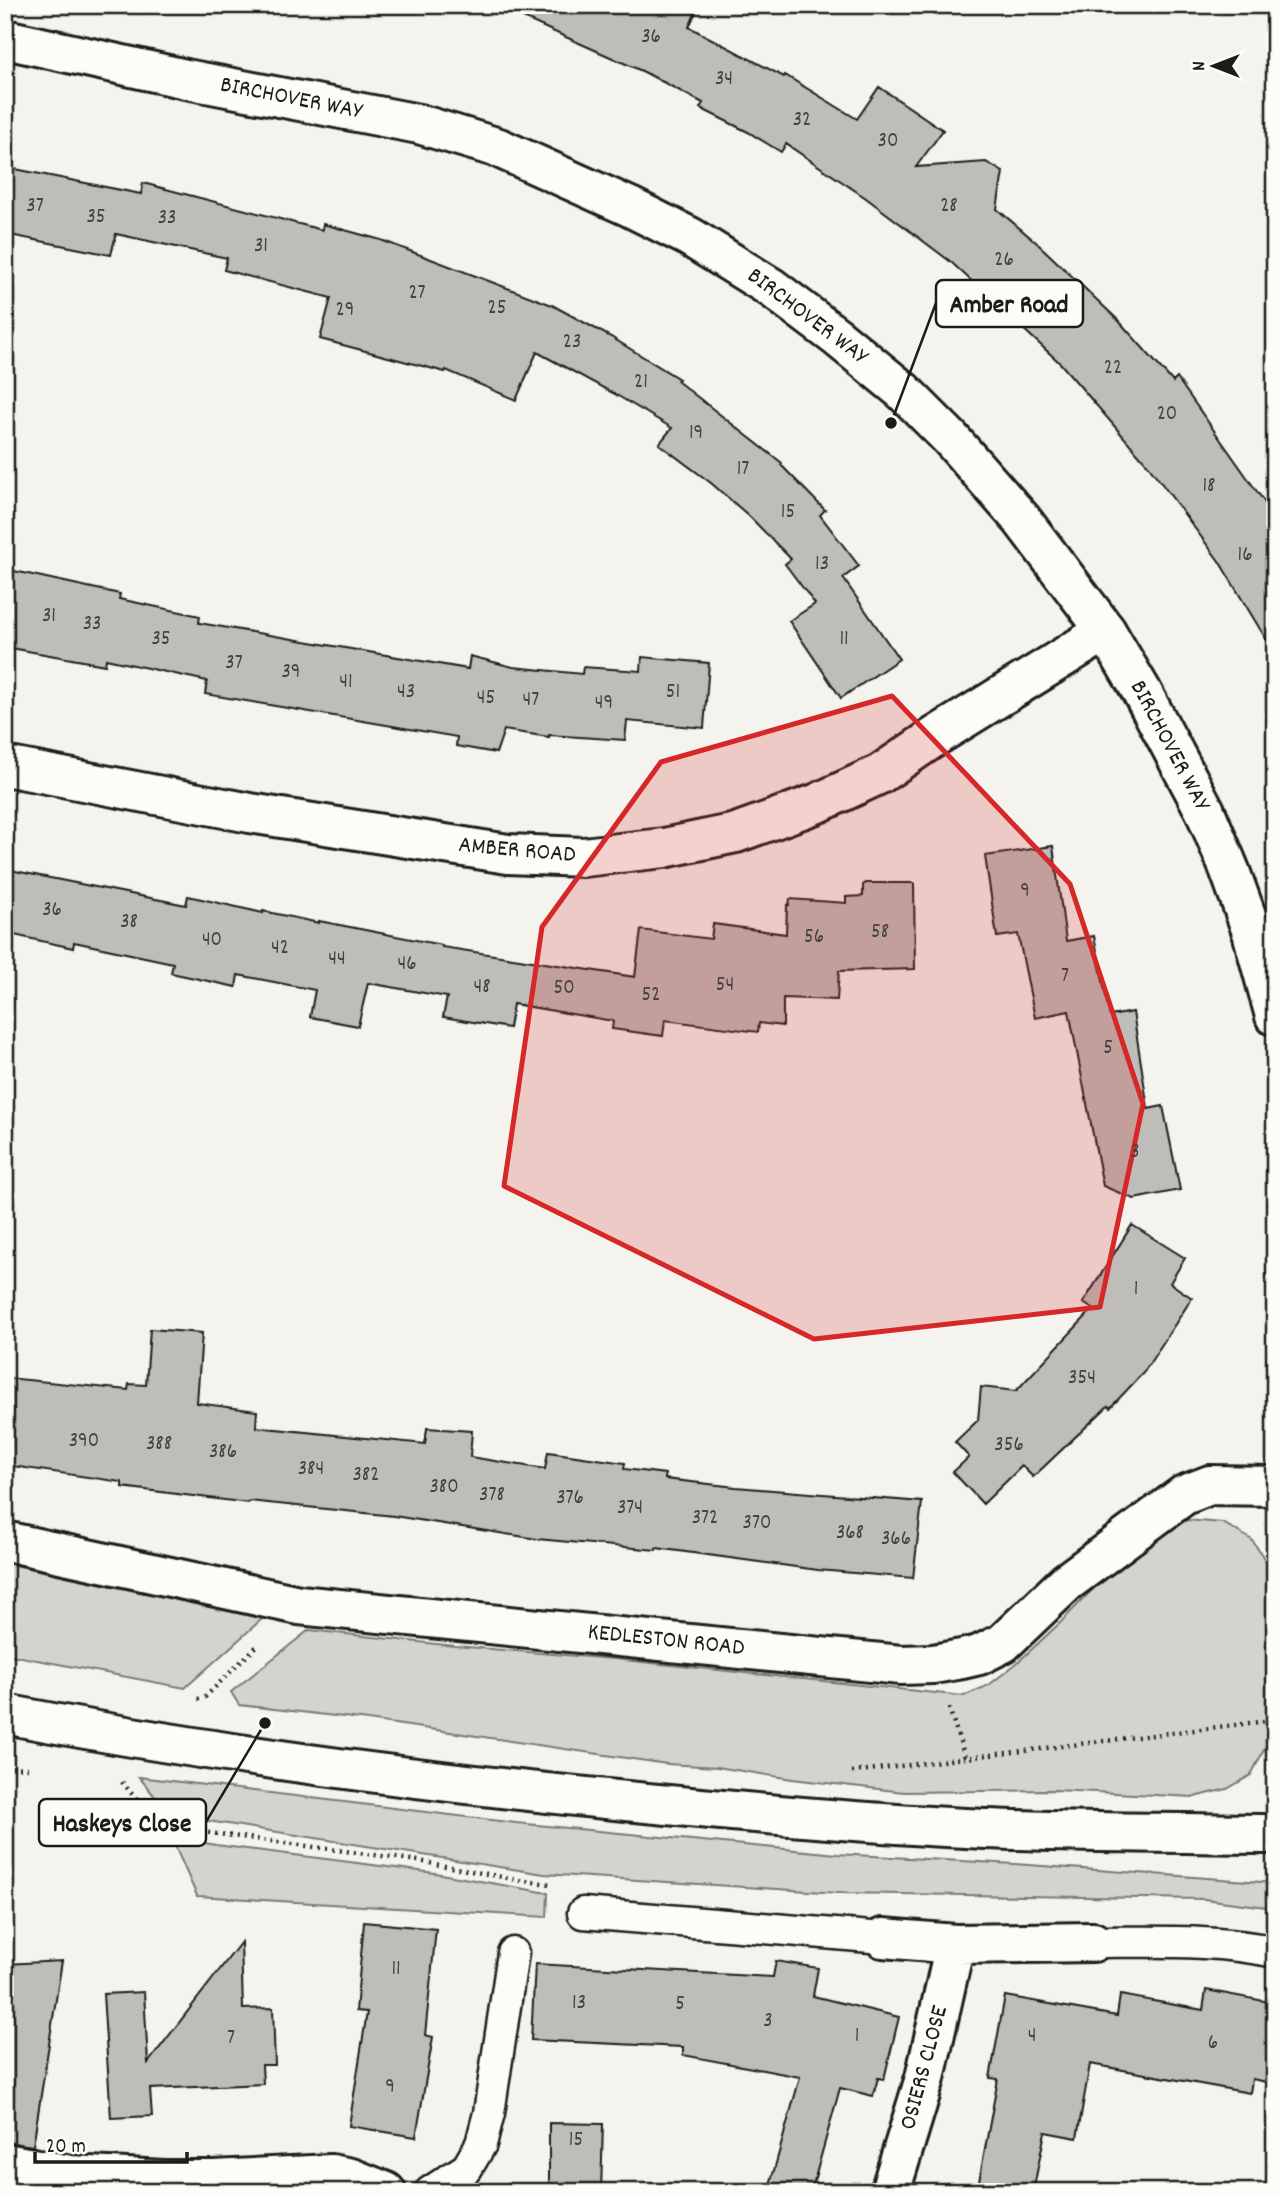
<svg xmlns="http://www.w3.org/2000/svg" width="1280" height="2197" font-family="Dekko,sans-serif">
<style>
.green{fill:#d4d3cf;stroke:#787876;stroke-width:2}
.building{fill:#bebdba;stroke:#1c1c1c;stroke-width:2}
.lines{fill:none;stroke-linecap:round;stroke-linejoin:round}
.lane-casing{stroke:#1c1c1c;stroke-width:35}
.street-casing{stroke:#1c1c1c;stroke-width:44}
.secondary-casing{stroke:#1c1c1c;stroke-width:44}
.path{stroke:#1c1c1c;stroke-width:4.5;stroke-dasharray:2 5;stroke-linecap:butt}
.lane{stroke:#fdfcf7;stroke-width:30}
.street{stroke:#fdfcf7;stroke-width:38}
.secondary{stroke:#fdfcf7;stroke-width:38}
.marked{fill:#d62828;fill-opacity:0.2;stroke:#d62828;stroke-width:5;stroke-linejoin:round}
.labels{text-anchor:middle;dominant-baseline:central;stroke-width:5;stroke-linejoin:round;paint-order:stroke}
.number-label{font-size:21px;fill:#444}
.street-label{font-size:24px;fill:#1c1c1c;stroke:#fdfcf7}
.leader{fill:none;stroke:#1c1c1c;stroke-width:2.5}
.callout-dot{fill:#1c1c1c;stroke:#fdfcf7;stroke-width:2.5}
.callout{fill:#fdfcf7;stroke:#1c1c1c;stroke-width:2.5}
.callout-label{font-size:26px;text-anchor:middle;font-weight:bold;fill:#1c1c1c}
</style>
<rect width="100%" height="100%" fill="#f4f3ee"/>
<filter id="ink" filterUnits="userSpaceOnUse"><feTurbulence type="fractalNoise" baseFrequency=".0143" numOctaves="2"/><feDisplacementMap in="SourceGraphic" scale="14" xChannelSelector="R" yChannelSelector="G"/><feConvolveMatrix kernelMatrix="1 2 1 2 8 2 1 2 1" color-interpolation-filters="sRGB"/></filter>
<g filter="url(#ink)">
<path class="green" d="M1187 1520 1223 1523 1252 1540 1275 1575 1271 1720 1268 1742 1251 1775 1227 1789 1194 1797 1055 1790 904 1792 792 1779 717 1767 667 1764 361 1719 239 1705 231 1692 309 1630 455 1646 614 1659 964 1696 989 1685 1017 1663 1061 1622 1132 1549 1156 1531Z
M5 1563 263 1618 185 1688 5 1654Z
M139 1777 516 1823 837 1854 1015 1864 1275 1883V1908L1204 1899 839 1893 544 1874 170 1815Z
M171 1837 216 1845 435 1873 548 1893 547 1917 197 1896Z"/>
<path class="building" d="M494 5H699L689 27 784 77 785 75 857 119 879 87 943 130 916 167 986 162 1003 172 997 209 1037 243 1119 321 1173 382 1177 378 1275 517V654L1219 561 1148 465 1060 363 951 262 866 198 786 144 781 152 748 132 700 108 703 103 644 72Z
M5 167 141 194 143 183 322 230 323 224 381 240 552 305 611 337 679 379 677 381 782 463 781 465 825 510 820 515 859 566 843 578 899 659 841 698 789 621 815 604 785 564 791 559 749 516 711 483 659 444 672 428 613 393 537 352 516 400 446 370 445 372 320 339 331 298 224 270 227 258 116 234 111 255 5 234Z
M5 569 120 594 119 599 200 616 199 623 468 669 470 656 513 667 582 674 583 667 641 671 642 657 709 663 704 728 627 721 625 740 549 735V737L504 730 496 753 456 746 457 737 205 694 207 681 106 659 105 665 5 647Z
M1053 846 1066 941 1094 936 1110 1016 1133 1012 1148 1109 1163 1106 1180 1190 1134 1199 1103 1186 1069 1011 1035 1018 1018 934 997 937 985 856Z
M5 869 186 905 188 896 263 913V911L319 923V921L442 945V947L635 977 641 930 711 939 713 924 786 934 787 905H789L790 899 846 903V897L863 896V885L866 883H914L915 969 839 971 837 1000 783 998V1026L759 1023 758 1032 665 1020 663 1036 612 1029 613 1021 513 1004 509 1028 443 1017 447 997 368 983 358 1026 310 1017 315 990 238 975 236 987 171 973 173 963 74 942 73 948 5 933Z
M1132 1225 1185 1258 1170 1283 1192 1298 1144 1372 1110 1408 1108 1406 1033 1477 1022 1466 983 1504 953 1472 969 1457 955 1442 978 1420 981 1387 1016 1391 1093 1309 1083 1303Z
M150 1329 202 1333 197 1403 257 1411 256 1427 425 1444 427 1428 472 1431 470 1457 545 1469 548 1452 625 1463 624 1469 665 1474V1479L736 1487 922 1502 913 1578 818 1570 656 1548V1550L537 1539 394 1516 249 1501 248 1503 122 1487V1482L5 1465V1402L8 1378 128 1390 129 1384 146 1385Z
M364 1922 436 1929 425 2035 433 2037 416 2137 349 2126 367 2012 356 2011Z
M241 1942 243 2009 273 2008 275 2065H262L263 2084 150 2089 152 2116 111 2118 103 1994 144 1992 148 2063Z
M62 1961 33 2146 5 2142V1964Z
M776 1961 818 1968 813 1996 899 2017 884 2079 878 2078 873 2096 840 2088 811 2192H768L800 2077 683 2055V2047L531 2040 535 1964 773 1977Z
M1206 1990 1275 2003V2084L1252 2079 1250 2093 1090 2064 1077 2138 1045 2132 1033 2192H977L998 2079 990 2078 1005 1996 1117 2016 1120 1995 1203 2010Z
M549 2123 603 2124 601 2192H549Z"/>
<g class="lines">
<defs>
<path id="lane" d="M583 1913 883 1938
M1093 1942C1153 1942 1216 1939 1275 1952
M430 2192 467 2168 481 2144 489 2113 513 1953"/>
<path id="street" d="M5 766 250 813 508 854 583 857 664 848 736 833 818 803 880 774 936 736 1106 631
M5 1541 299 1605 901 1665 933 1664 962 1659 979 1655 1003 1643 1067 1582 1184 1495 1210 1485 1275 1486
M883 1938 955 1944 1093 1942
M5 2163 70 2175 165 2180H214L331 2174 351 2178 386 2192
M890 2192 925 2078 955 1944"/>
<path id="secondary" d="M5 39 186 79 419 124 499 148 630 207 690 237 772 288 837 337 903 391 950 438 1022 520 1106 631 1142 692 1205 811 1230 871 1252 932 1275 1016
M5 1714C200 1752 398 1778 596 1798 726 1811 856 1823 986 1829 1082 1833 1179 1833 1275 1834"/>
</defs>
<use href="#lane" class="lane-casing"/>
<use href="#street" class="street-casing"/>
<use href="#secondary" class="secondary-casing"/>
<path class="path" d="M198 1699 205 1697 259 1644
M949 1708 965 1757
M5 1767 28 1768
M852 1772 1275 1720
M122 1782 147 1812 173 1828 419 1861 523 1881 553 1884"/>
<use href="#lane" class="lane"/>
<use href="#street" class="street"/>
<use href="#secondary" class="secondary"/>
</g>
</g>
<path class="marked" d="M892 696 1070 884 1143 1104 1100 1307 814 1339 504 1186 542 927 661 762Z"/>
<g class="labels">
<g class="number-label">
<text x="651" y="38">36</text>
<text x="724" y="80">34</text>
<text x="802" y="121">32</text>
<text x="888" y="142">30</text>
<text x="35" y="207">37</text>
<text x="949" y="207">28</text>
<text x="96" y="218">35</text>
<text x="167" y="219">33</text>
<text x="261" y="247">31</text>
<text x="1004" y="261">26</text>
<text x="417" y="294">27</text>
<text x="497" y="309">25</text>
<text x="345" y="311">29</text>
<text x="572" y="343">23</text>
<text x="1113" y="369">22</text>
<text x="641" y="383">21</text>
<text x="1167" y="415">20</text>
<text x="696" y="434">19</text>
<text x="743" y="470">17</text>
<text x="1209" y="487">18</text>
<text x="788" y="513">15</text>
<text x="1245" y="556">16</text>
<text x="822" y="565">13</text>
<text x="49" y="617">31</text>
<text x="92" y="625">33</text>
<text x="161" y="640">35</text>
<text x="844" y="640">11</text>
<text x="234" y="664">37</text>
<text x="291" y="673">39</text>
<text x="346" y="683">41</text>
<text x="406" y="693">43</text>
<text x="673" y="693">51</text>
<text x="486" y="699">45</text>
<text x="531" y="701">47</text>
<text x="604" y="704">49</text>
<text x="1025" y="892">9</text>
<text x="52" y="911">36</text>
<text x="129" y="923">38</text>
<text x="880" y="933">58</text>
<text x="814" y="938">56</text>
<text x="212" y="941">40</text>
<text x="280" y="949">42</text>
<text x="337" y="960">44</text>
<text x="407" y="965">46</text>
<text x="1065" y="977">7</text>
<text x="725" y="986">54</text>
<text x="482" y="988">48</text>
<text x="564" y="989">50</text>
<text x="651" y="996">52</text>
<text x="1108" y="1049">5</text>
<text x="1135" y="1153">3</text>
<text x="1136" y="1290">1</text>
<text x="1082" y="1379">354</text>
<text x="84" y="1442">390</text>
<text x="159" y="1445">388</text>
<text x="1009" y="1446">356</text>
<text x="223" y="1453">386</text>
<text x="311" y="1470">384</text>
<text x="366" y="1476">382</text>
<text x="444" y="1488">380</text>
<text x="492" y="1496">378</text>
<text x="570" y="1499">376</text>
<text x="630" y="1509">374</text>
<text x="705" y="1519">372</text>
<text x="757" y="1524">370</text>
<text x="850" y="1534">368</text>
<text x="896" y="1540">366</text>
<text x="396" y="1970">11</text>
<text x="579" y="2004">13</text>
<text x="680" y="2005">5</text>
<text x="768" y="2022">3</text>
<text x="857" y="2037">1</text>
<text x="1032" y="2037">4</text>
<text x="231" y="2039">7</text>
<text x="1213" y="2044">6</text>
<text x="390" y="2088">9</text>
<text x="576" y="2141">15</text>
</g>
<g class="street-label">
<text transform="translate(291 99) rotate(11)">BIRCHOVER WAY</text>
<text transform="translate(807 317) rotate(37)">BIRCHOVER WAY</text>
<text transform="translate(1169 746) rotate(62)">BIRCHOVER WAY</text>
<text transform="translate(517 851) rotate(5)">AMBER ROAD</text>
<text transform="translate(666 1641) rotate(6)">KEDLESTON ROAD</text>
<text transform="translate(925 2068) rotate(-75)">OSIERS CLOSE</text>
</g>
</g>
<path class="leader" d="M891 423L936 303M265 1723L206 1822"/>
<g class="callout-dot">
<circle cx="891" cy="423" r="7"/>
<circle cx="265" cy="1723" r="7"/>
</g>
<g class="callout">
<rect x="936" y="280" width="147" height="47" rx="7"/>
<rect x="39" y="1799" width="167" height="47" rx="7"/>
</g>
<g class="callout-label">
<text x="1009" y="312">Amber Road</text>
<text x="122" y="1831">Haskeys Close</text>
</g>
<rect width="1280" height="2197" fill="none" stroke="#fdfcf7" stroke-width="28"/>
<rect x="14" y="14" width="1252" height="2169" fill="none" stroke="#1c1c1c" stroke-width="2.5" filter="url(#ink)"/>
<g transform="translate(1214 66) rotate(270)" stroke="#fdfcf7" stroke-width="5" paint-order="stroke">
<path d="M0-5L12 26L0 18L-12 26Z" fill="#1c1c1c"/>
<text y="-10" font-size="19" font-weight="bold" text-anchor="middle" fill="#1c1c1c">N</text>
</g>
<path d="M35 2152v10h152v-10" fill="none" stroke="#1c1c1c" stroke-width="3.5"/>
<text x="46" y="2152" font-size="21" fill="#1c1c1c" stroke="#fdfcf7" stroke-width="5" paint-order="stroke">20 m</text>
</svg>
